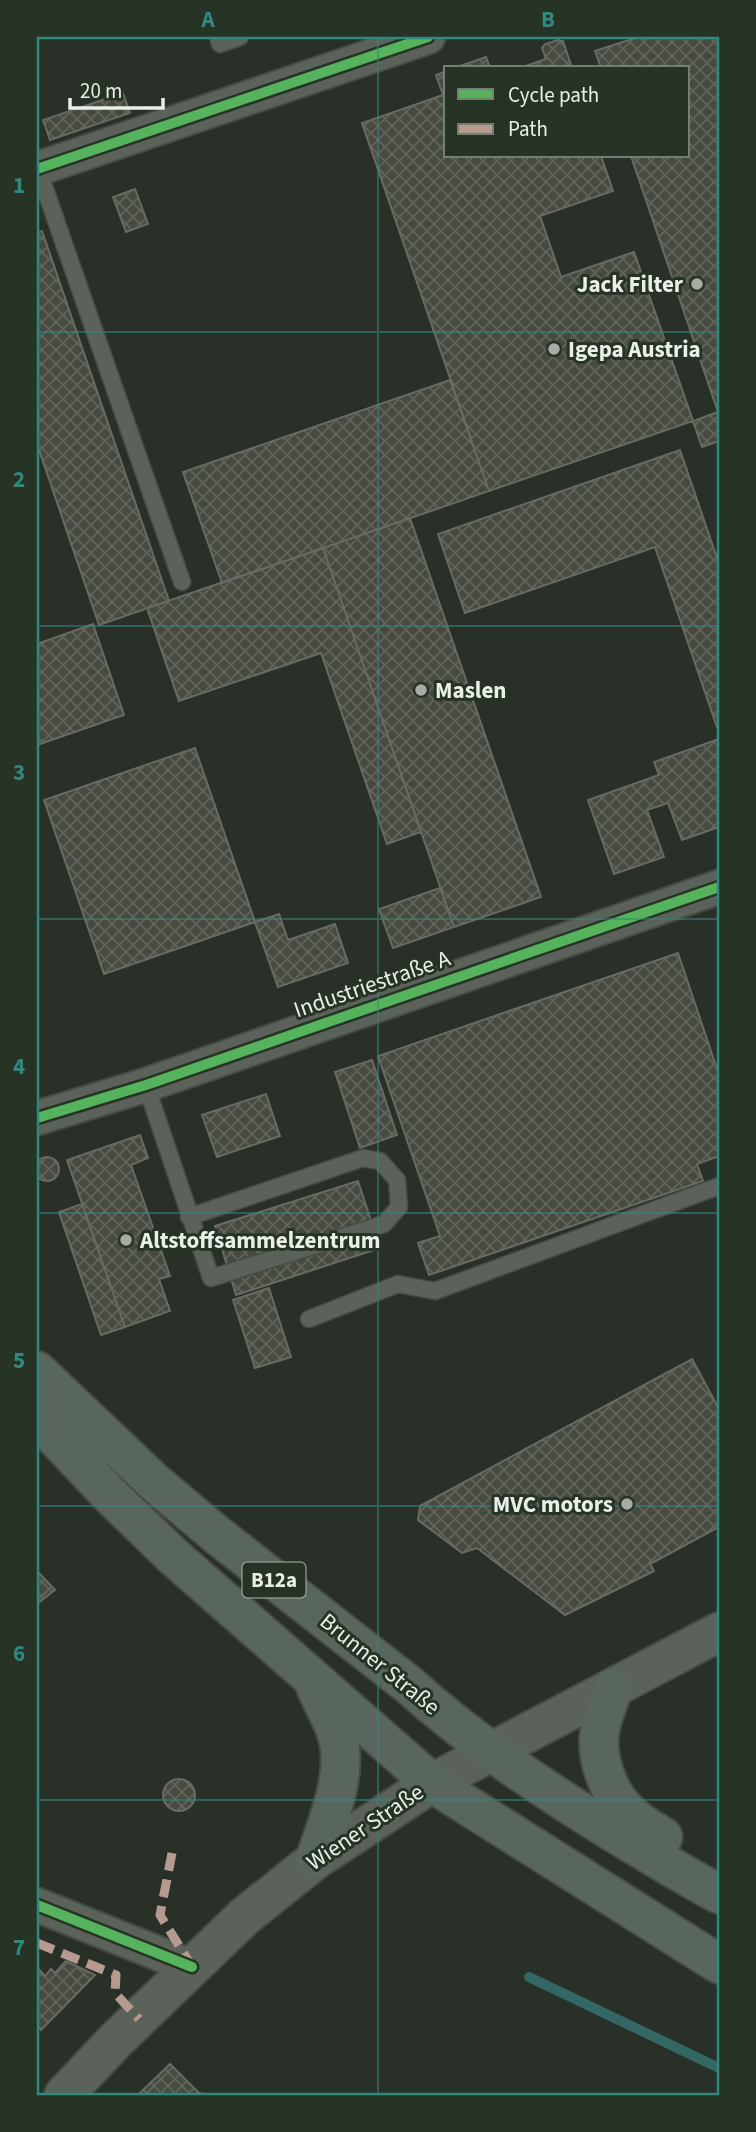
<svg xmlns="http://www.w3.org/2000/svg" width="756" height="2132" font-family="'Source Sans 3',sans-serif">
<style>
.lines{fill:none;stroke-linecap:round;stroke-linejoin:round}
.stream{stroke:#326764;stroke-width:10}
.building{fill:url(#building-cross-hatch);stroke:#676b63;stroke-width:2}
.service-casing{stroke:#464b45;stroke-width:19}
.minor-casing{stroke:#464b45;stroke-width:37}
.secondary-casing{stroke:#464b45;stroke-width:42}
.primary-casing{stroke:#464b45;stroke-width:42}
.service{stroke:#5b625a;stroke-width:16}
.minor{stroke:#5b625a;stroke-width:33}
.secondary{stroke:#5b625a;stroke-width:38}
.primary{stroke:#59665e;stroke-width:38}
.quiet{stroke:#b69a8f;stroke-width:9;stroke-dasharray:18 9;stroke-linecap:butt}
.cycleway-casing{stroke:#263325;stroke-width:15}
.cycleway{stroke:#56b35d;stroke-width:10}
.grid{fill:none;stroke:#308880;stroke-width:2;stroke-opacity:0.55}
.poi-dot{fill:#a5ada4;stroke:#263325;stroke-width:2.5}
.labels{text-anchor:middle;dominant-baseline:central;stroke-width:6;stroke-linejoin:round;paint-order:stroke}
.shield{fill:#263325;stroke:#aeb7ad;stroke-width:2}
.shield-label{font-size:21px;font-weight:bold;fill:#e8f0e7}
.poi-label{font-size:23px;font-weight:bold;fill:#e8f0e7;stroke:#263325;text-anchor:start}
.street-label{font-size:23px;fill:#e8f0e7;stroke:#263325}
.neatline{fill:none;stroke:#308880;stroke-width:2.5}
.grid-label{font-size:23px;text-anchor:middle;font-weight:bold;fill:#308880}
</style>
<defs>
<pattern id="building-cross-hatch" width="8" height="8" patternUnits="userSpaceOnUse" patternTransform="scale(1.75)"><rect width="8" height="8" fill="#464a3f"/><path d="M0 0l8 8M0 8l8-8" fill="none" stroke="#61645b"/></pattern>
</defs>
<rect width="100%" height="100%" fill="#293028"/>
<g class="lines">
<path class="stream" d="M529 1977 719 2068"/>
</g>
<path class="building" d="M638 37H719L718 412 631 156H688V68H601L595 51Z
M558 40 563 41 572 68H520L546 59 542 48 545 44Z
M486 57 490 68H454Z
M446 71V94L443 95 436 75Z
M123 93 130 113 50 140 43 120Z
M446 94V156H601L613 191 540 216 561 277 634 252 693 421 489 491 362 123Z
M135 189 148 224 126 232 113 197Z
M42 231 169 601 99 625 37 444V233Z
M450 380 489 491 222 583 183 472Z
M718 412 719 441 702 447 693 421Z
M680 450 719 564V733L655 547 465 613 438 534Z
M410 518 541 897 454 927 323 548Z
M323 548 421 832 387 844 321 653 179 701 147 608Z
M93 624 124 715 37 745V644Z
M719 739V827L682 840 668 803 647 810 664 857 614 874 588 800 659 775 654 762Z
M195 748 255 922 104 974 44 800Z
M440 888 454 927 393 948 379 909Z
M279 914 288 940 335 924 348 963 278 987 255 922Z
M678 953 719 1075V1156L697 1164 703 1181 429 1275 418 1243 440 1236 378 1056Z
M372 1060 397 1135 360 1148 335 1072Z
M266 1094 280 1136 217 1157 202 1115Z
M140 1135 148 1158 131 1165 170 1276 159 1279 170 1311 125 1327 67 1160Z
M35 1169a12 12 0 1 1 24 0a12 12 0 1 1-24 0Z
M358 1181 380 1248 236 1295 215 1226Z
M82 1204 125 1327 101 1335 59 1212Z
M269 1288 291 1357 255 1368 233 1300Z
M692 1359 719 1409V1527L650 1564 654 1571 565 1615 477 1548 462 1553 418 1520 420 1506Z
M37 1571 55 1590 37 1604Z
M163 1795a16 16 0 1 1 32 0a16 16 0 1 1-32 0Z
M66 1961 95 1975 41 2030 37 2025V1967L45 1976 51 1969 55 1973Z
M170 2064 199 2093 208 2095H138Z"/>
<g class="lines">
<defs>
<path id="service" d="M218 37 220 44 240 37
M38 169 182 582
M146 1085 211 1278 384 1224 399 1207 397 1180 380 1161 363 1158 189 1217
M309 1319 398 1284 435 1291 719 1186"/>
<path id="minor" d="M37 169 428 37
M37 1118 146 1085 719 887
M37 1905 192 1967"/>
<path id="secondary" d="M64 2095 116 2040 245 1916 315 1860 432 1783 719 1632"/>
<path id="primary" d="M37 1371 154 1482 217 1535 409 1685C471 1741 542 1788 613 1832 648 1853 683 1875 719 1894
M37 1418 111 1496 174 1557 432 1783 719 1964
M613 1688C609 1702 602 1716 600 1730 595 1756 608 1793 627 1811 637 1822 650 1829 663 1837
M315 1860C326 1826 344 1785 340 1749 338 1728 325 1708 316 1688"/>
</defs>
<use href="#service" class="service-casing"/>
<use href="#minor" class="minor-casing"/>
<use href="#secondary" class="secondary-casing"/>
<use href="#primary" class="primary-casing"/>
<use href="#service" class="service"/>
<use href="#minor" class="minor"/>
<use href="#secondary" class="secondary"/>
<use href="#primary" class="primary"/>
<path class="quiet" d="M172 1853 160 1915 191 1965
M37 1943 116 1975 115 1993 139 2019"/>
<defs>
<path id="cycleway" d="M37 169 428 37
M37 1118 146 1085 719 887
M37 1905 192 1967"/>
</defs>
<use href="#cycleway" class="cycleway-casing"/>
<use href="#cycleway" class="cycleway"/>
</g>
<path class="grid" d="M378 37V2095M37 332H719M37 626H719M37 919H719M37 1213H719M37 1506H719M37 1800H719"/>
<g class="poi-dot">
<circle cx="697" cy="284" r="7"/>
<circle cx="554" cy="349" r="7"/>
<circle cx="421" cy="690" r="7"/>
<circle cx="126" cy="1240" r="7"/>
<circle cx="627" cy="1504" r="7"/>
</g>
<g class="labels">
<rect class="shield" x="242.5" y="1562.5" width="63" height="35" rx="5"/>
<g class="shield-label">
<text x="274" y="1580">B12a</text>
</g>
<g class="poi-label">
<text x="683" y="284" text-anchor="end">Jack Filter</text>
<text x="568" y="349">Igepa Austria</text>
<text x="435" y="690">Maslen</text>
<text x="140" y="1240">Altstoffsammelzentrum</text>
<text x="613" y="1504" text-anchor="end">MVC motors</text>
</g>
<g class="street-label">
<text transform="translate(372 984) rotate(-19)">Industriestraße A</text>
<text transform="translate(380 1664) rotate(39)">Brunner Straße</text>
<text transform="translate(365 1827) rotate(-34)">Wiener Straße</text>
</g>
</g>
<rect width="756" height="2132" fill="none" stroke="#263325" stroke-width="77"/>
<rect x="444" y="66" width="245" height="91" fill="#263325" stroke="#747f73" stroke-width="2"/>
<rect x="458" y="89" width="35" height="10" fill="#56b35d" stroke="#747f73" stroke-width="2"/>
<text x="508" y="102" font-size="21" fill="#e8f0e7">Cycle path</text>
<rect x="458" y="124" width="35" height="10" fill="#b69a8f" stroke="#747f73" stroke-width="2"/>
<text x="508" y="136" font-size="21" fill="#e8f0e7">Path</text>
<path d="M70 98v10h93v-10" fill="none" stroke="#e8f0e7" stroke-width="3.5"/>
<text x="80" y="98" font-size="21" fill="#e8f0e7" stroke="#263325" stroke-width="5" paint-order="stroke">20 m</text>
<rect x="38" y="38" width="680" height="2056" class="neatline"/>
<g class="grid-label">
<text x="208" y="27">A</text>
<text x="548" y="27">B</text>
<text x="19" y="193">1</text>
<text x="19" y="487">2</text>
<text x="19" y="780">3</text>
<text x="19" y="1074">4</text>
<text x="19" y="1368">5</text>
<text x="19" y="1661">6</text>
<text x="19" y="1955">7</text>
</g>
</svg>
